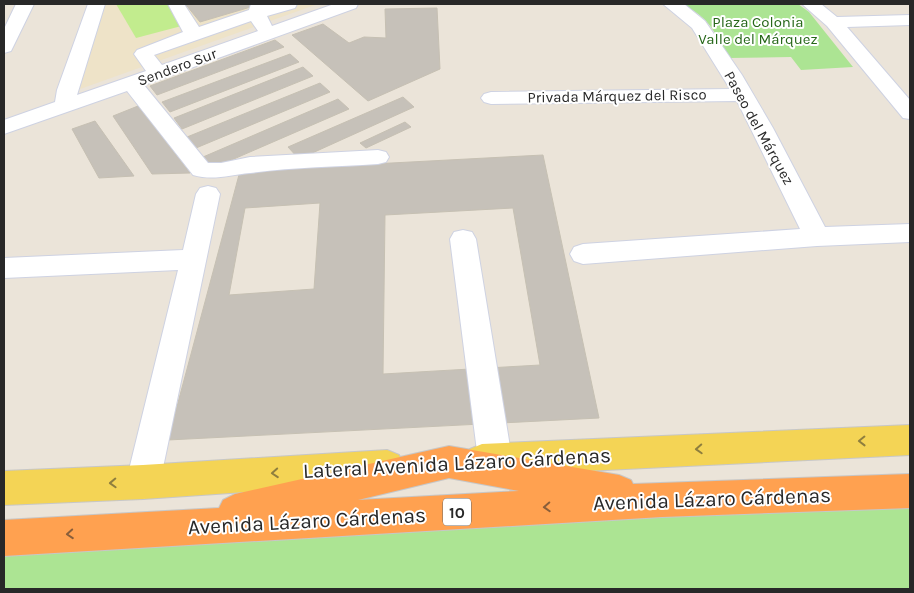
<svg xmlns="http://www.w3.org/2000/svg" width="914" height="593" font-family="Karla,sans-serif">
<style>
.education{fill:#eee3c8}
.green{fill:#ace493}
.pitch{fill:#c2ec8e}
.building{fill:#c6c1b9;stroke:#c6c0b3;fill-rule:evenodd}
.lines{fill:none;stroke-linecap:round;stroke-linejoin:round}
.minor-casing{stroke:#ced2e2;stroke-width:2}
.major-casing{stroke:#c7c7c7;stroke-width:2}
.highway-casing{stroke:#c7c7c7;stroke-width:2}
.minor{fill:#fff;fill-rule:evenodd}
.major{fill:#f4d455;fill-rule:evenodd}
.highway{fill:#ffa150;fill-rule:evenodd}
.oneway{stroke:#8e7e3e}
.oneway2{stroke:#895e3a}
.labels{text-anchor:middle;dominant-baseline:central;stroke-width:4;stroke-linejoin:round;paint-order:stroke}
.far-park-label{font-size:15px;fill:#256617;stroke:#fff}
.far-street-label{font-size:15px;fill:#282828;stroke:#fff}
.shield{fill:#fff;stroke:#686868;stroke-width:1}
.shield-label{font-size:16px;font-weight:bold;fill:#282828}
.near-street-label{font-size:21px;fill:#282828;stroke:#fff}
</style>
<rect width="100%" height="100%" fill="#ebe4d9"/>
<path class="education" d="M90 4H318L55 98Z"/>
<path class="green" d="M682 4H798L809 12 853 67 801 70 791 57 728 58C714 31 711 19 682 4Z
M910 483V589H4V543L626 497Z"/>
<path class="pitch" d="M116 4H174L189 24 136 38Z"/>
<path class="building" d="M180 4H251L254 6 200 22 187 6 182 7Z
M437 8 440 69 368 101 292 35 323 24 349 43 364 37 386 38 385 9Z
M275 40 284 47 157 95 150 86Z
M290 54 299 62 170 112 162 102Z
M303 67 313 76 182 129 174 118Z
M320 83 330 92 196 148 187 137Z
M403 97 414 107 299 159 288 147Z
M338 99 349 109 213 168 203 157Z
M138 106 190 173 152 174 113 116Z
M95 121 134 176 99 178 72 129Z
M405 122 411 127 366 148 360 143Z
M543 155 599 418 168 440 240 171ZM320 203 314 289 229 295 245 208ZM513 208 540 365 383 374 385 215Z"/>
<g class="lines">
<defs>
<path id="minor" d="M16 4H34L13 47 11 51 4 53V29Z
M88 4H105L77 95 146 71 134 54 137 50 183 32 168 4H184L199 27 249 10 251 4H297L295 8 267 16 272 26 334 4H358L356 8 144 85 208 163H221L250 157 378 150 386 152 389 157 386 162 378 164C336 167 292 167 250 173 230 175 213 181 193 175L127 91 4 134V120L55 102 57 90ZM251 21 258 31 162 65 154 55Z
M663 4H684L705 21 742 75 773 128 825 227 910 224V242L817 246 583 264 574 261 570 254 574 247 583 244 800 229 737 101 491 104 484 102 481 98 484 94 491 92 730 89 692 28Z
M802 4H821L837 17 910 15V25L847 27 910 100V119L903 118 827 26Z
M208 186 216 188 220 194 160 482 155 494 143 499 131 494 126 482 178 270 4 278V258L183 250 196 194 200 188Z
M463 230 472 232 476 239 512 459 507 470 495 475 483 470 478 459 450 239 454 232Z"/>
<path id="major" d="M910 425V455L482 476 470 471 465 460 470 449 482 444Z
M387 450 399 455 404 466 399 477 387 482 143 499 4 505V471L143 465Z"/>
<path id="highway" d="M449 446 619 475 631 480 633 484 910 474V508L662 517 4 556V520L219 508 223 500 235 494ZM449 478 519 491 358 500Z"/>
</defs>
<use href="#minor" class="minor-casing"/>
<use href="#major" class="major-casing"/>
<use href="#highway" class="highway-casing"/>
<use href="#minor" class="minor"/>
<use href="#major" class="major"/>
<use href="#highway" class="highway"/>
</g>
<defs><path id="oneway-chevron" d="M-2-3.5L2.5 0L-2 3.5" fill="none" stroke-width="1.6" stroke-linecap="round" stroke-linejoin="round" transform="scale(1.25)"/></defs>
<g class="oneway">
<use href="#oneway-chevron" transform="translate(862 441) rotate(179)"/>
<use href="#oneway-chevron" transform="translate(699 449) rotate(177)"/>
<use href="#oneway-chevron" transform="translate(275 473) rotate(176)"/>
<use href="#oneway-chevron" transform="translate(113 483) rotate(178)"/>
</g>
<g class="oneway2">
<use href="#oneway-chevron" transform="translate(547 507) rotate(177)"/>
<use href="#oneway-chevron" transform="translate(70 534) rotate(176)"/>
</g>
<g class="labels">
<g class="far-park-label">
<text x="758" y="22">Plaza Colonia<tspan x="758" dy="17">Valle del Márquez</tspan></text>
</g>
<g class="far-street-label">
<text transform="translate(177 67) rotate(-20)">Sendero Sur</text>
<text transform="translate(617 96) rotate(-1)">Privada Márquez del Risco</text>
<text transform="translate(759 128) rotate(61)">Paseo del Márquez</text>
</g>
<rect class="shield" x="443" y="498.5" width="28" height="27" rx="4"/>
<g class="shield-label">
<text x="457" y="512">10</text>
</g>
<g class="near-street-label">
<text transform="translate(457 463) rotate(-3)">Lateral Avenida Lázaro Cárdenas</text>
<text transform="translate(712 499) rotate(-2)">Avenida Lázaro Cárdenas</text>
<text transform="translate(307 521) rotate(-3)">Avenida Lázaro Cárdenas</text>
</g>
</g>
<rect width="914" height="593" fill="none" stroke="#282828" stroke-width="10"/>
</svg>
